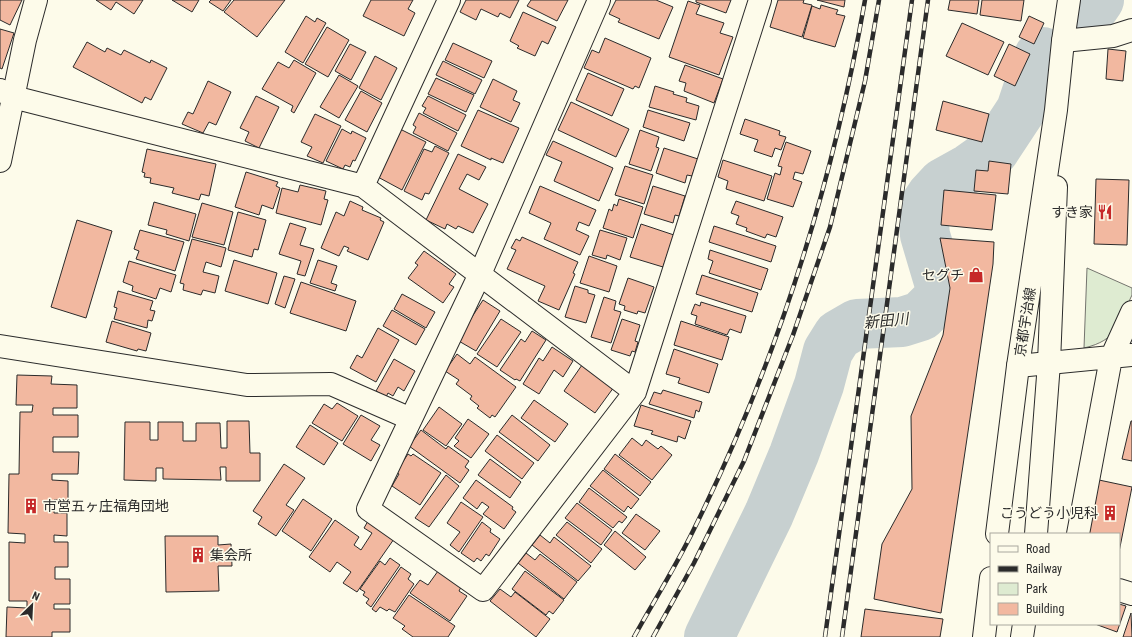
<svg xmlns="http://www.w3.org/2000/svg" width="1132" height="637" font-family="'Roboto Condensed','Noto Sans JP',sans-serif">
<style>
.green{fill:#deebd1;stroke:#74746e}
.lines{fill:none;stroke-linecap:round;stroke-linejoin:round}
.river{stroke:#c7d0d0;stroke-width:50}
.building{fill:#f2b8a0;stroke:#2b2b2b}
.minor-casing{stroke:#2b2b2b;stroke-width:24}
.major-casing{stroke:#2b2b2b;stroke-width:24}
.minor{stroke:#fdfbea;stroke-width:22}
.major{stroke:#fdfbea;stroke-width:22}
.rail-casing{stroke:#2b2b2b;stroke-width:4.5}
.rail{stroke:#fdfbea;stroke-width:3;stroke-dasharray:9;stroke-linecap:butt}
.labels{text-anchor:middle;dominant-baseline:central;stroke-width:3;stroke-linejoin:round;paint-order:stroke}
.poi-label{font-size:14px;fill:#2b2b2b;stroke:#fdfbea;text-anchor:end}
.street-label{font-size:14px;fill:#2b2b2b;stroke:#fdfbea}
.water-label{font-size:15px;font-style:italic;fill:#2b2b2b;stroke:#fdfbea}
</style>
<rect width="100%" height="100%" fill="#fdfbea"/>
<path class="green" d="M1087 268 1132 288V295C1118 324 1118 340 1084 348Z"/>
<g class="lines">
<path class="river" d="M1088 16 1099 0
M709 637 769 514 794 454 819 385 828 351 838 335 857 324 902 322 921 316 936 301 941 289 925 235 923 214 925 205 931 196 943 183 970 168 994 151 1021 110 1039 56 1043 52"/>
</g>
<path class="building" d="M0 0H22L10 25 0 20Z
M96 0H143L134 14 116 2 111 10Z
M172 0H199L192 12Z
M211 0H231L223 11 209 2Z
M234 0H285L257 37 224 12Z
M371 0H413L408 9 415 13 404 36 363 16Z
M466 0H519L510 18 500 13 498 17 481 9 476 20 460 12Z
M531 0H568L557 21 527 6Z
M616 0H656L673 7 659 39 618 22 620 19 609 14Z
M696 0H731L726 13 696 2Z
M778 0H804L803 3 812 5 802 37 770 27Z
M817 0H845L844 7Z
M950 0H979L977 14 948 10Z
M982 0H1024L1021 21 980 15Z
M688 1 700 5 696 14 724 23 720 33 733 37 719 75 669 57Z
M821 5 838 10 836 14 845 16 835 47 803 38 812 6 820 9Z
M523 12 556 27 548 44 542 41 535 56 517 48 519 46 510 41Z
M306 16 315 22 317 18 326 23 303 63 285 52Z
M1029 16 1044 23 1034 44 1019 37Z
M962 23 1004 42 988 75 946 56Z
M327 27 349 40 328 77 305 64Z
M0 29 14 33 2 69 0 68Z
M605 38 651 58 639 88 635 86 633 89 584 68 592 50 599 53Z
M87 42 105 52 107 48 121 55 124 50 150 63 151 60 167 68 151 100 145 97 142 103 73 67Z
M453 43 492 61 484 78 445 60Z
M350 44 366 52 351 80 335 71Z
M1009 44 1030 54 1015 86 994 76Z
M1108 49 1126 51 1123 81 1106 79Z
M375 56 397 68 381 100 359 88Z
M294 60 316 73 294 113 291 111 293 106 262 89 278 62 289 68Z
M443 61 482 80 475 94 436 75Z
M685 65 723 79 714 103 684 91 686 83 679 81Z
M588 73 624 89 612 116 576 100Z
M339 75 358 86 339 118 320 107Z
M436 78 474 95 466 112 428 94Z
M493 79 517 91 513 100 520 103 511 122 480 107Z
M208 81 231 92 216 125 209 122 203 133 182 124 188 112 193 114Z
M655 86 674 92 673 94 687 98 686 102 699 106 696 120 649 107Z
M361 91 382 103 367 132 345 120Z
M256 96 279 107 259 148 245 141 249 132 240 128Z
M428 96 466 115 458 131 423 113 426 108 422 106Z
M943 101 989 114 982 142 936 130Z
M571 102 629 129 616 157 558 130Z
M478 110 519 128 503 163 491 158V160L461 146Z
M648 110 690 123 684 141 643 127Z
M419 113 457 133 448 151 413 133 416 127 413 125Z
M315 114 341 126 323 163 307 156 312 147 301 142Z
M745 119 780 131 779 135 786 137 781 150 775 148 772 157 754 151 758 140 740 134Z
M342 129 351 134 352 131 366 138 355 161 353 160 350 167 345 165 343 169 326 161Z
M400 129 426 142 402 190 376 176Z
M640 130 659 137 656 147 659 148 651 171 629 164Z
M553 141 613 168 599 201 554 181 562 162 546 155Z
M786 142 811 151 803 174 795 172 793 179 802 182 793 207 767 199 775 173 780 175 782 167 778 166Z
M435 146 449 153 429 194 425 193 422 200 404 191 424 149 432 152Z
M664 148 698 159 692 176 687 175 685 183 656 173Z
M147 149 216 164 209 196 201 194 199 200 172 193 174 188 150 183 151 178 144 177 145 173 142 172Z
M458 154 486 167 479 180 467 174 459 189 488 204 473 233 458 226 456 229 447 224 445 229 426 220Z
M723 160 772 176 764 201 726 189 728 181 718 177Z
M989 161 1011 164 1008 194 974 191 976 170 988 171Z
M625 166 653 175 644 204 615 195Z
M246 172 278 182 276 186 280 188 273 209 262 205 259 215 235 207Z
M1096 179 1129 180 1127 245 1094 244Z
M300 185 326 191 324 199 328 200 321 225 276 213 282 188 298 192Z
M540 186 596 210 589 226 579 222 576 230 589 236 580 255 544 239 551 223 529 213Z
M653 186 685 196 679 216 675 215 673 223 644 214Z
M944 190 996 195 992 230 941 225Z
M619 199 643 207 633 238 603 228 609 209 612 211 614 204 617 206Z
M350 201 363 207 362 210 381 218 380 220 384 222 368 260 347 251 349 248 344 246 339 256 321 248 336 212 344 216Z
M736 201 783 217 776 237 767 234 765 238 746 231 747 228 736 224 739 216 731 213Z
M154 202 196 214 189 241 166 234 167 230 148 225Z
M202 203 233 212 224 245 192 237Z
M238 212 266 220 258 250 254 249 252 257 228 250Z
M77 220 112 231 86 318 51 307Z
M290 223 306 228 300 245 314 249 305 276 297 274 301 261 279 254Z
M641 224 674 235 663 267 630 257Z
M714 226 776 246 771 262 709 242Z
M140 230 184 242 175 271 136 259 139 251 134 249Z
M600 230 627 238 620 260 607 255 606 259 592 255Z
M522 237 578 262 573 273 575 274 559 310 538 301 545 286 507 269 516 250 511 248 516 239 520 241Z
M940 238 994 242 993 264 941 613 874 599 882 544 912 489 911 416 943 335 950 288Z
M192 239 226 248 221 267 206 262 203 272 219 276 215 293 203 290 201 295 183 290 184 284 180 283Z
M710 250 768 269 761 290 709 273 713 261 708 259Z
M424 251 456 274 449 284 454 287 443 303 408 278 418 265 415 263Z
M589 256 617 266 609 292 580 283Z
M234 260 277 273 268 304 225 291Z
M318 260 337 266 331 283 337 285 335 291 310 283Z
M129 261 176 275 171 292 160 288 156 299 132 291 133 286 123 282Z
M702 275 758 293 752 312 696 294Z
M284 276 295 279 285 308 275 304Z
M628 278 654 287 645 313 638 311 637 314 624 310 625 306 619 304Z
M301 282 356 301 346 331 290 313Z
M575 286 588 290V293L595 295 586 323 565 317Z
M118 291 153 301 150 310 155 311 152 321 148 320 147 328 114 319 117 308 114 307Z
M402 294 435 312 426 328 394 309Z
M604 297 616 301 614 310 621 312 611 343 591 337Z
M483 300 500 311 476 351 457 340Z
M701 302 746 316 741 333 730 329 727 335 695 324 697 316 691 314 695 304 700 306Z
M392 310 425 329 416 345 383 326Z
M501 319 521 332 497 367 477 354Z
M622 319 640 325 635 341 638 342 635 352 632 351 630 356 611 350Z
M112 321 151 333 146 351 138 349 137 351 106 342Z
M681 321 729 337 722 360 674 345Z
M378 328 399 340 376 382 350 368 357 355 362 358Z
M532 331 546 340 520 381 516 379 515 380 500 370 521 339 525 342Z
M552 347 573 361 563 377 554 370 539 394 523 384 539 358 543 361Z
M674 349 718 364 709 393 678 383 680 378 666 374Z
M457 354 470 364 475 357 516 387 495 417 492 415 490 418 477 408 479 406 470 399 472 396 456 384 459 380 445 371Z
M394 359 415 371 404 391 398 387 393 396 388 393 386 397 376 391Z
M582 365 614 387 595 413 564 391Z
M17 375 52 376 51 384 77 385V408H53V415H78V437H53V452H79L78 474H52V480L68 481V500H54V513H67V536L54 535V542H68V567H55V579H70V604H54V609H70V632H52V637H6L7 607 27 608V601H9V542L25 543V534L8 533 9 474H19L20 412H32L33 405H16Z
M663 390 702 402 699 412 696 410 694 418 649 404 654 392 661 394Z
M534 400 568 424 555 442 521 418Z
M337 403 358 416 342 441 312 423 324 404 332 409Z
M641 405 691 421 685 439 678 436 677 442 651 434 653 431 634 426Z
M439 407 462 424 446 446 423 430Z
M361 415 380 426 371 440 380 445 371 461 343 444Z
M512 415 550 445 538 461 499 432Z
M468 419 489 434 471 458 454 446 459 441 455 438Z
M227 421H249L250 453H260V481H226V467H220L221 480 163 479V468H156V481L124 480 125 422H150V440H158V422H183V441H196V423H220L221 448H227Z
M1131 421H1132V461L1122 459Z
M310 425 338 443 324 465 296 447Z
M421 430 446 449 448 446 469 461 465 467 469 470 460 483 409 446Z
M497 435 534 463 522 479 485 451Z
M632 438 642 446 646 440 658 449 661 446 672 455 652 480 619 455Z
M408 454 411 456 413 454 441 473 420 505 392 486 399 474 396 472Z
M615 454 651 482 640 496 604 469Z
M490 459 521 482 510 498 478 475Z
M284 464 305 478 286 505 294 510 276 536 258 524 262 517 253 511Z
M603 470 639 499 631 509 628 506 624 512 590 486Z
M446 475 459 486 429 527 415 518Z
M476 480 513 507 512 509 516 512 504 529 483 514 489 507 482 502 477 509 463 498Z
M1099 480 1132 487 1119 552V534H1088Z
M589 488 627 517 622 523 619 521 613 528 579 502Z
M303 499 332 519 311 551 282 531Z
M461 502 483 517 459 552 450 545 460 532 447 523Z
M577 503 612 530 601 545 565 518Z
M636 514 660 531 645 550 622 533Z
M335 520 359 537 354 545 361 550 372 533 364 528 368 521 394 539 357 592 343 583 351 572 337 562 330 572 309 557Z
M482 522 491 529 490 532 500 539 489 556 486 554 481 561 477 558 474 562 461 553Z
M567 522 602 549 591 563 556 535Z
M615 531 646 557 635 570 604 545Z
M540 535 550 543 554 537 591 566 578 581 532 545Z
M165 536H218V545L231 544 232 566H218L219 591 166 592Z
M526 553 535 560 540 554 577 582 564 599 518 563Z
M390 558 400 565 371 607 366 603 369 599 363 595 365 592 360 589 380 561 385 565Z
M401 567 411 574 408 579 414 584 395 612 389 609 387 611 380 607 376 612 372 609Z
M438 571 461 587 459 591 467 596 450 621 410 593 420 580 428 585Z
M525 571 564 600 553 614 549 611 546 615 512 589Z
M500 589 511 597 515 592 550 619 536 637 490 601Z
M409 595 455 626 448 637H413L402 629 405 626 393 618Z
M1119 604 1126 606 1117 632 1095 624H1119Z
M865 609 943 619 940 637H861Z
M1131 613 1132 637H1123Z"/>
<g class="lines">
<defs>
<path id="minor" d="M599 0 480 274 368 509 483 590 635 392 760 0
M1063 41 1113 36 1132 30
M0 90 13 97 363 186 635 392
M0 161 25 40 36 0
M363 186 449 0
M0 346 247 385 331 384 411 419
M1018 366 1132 355
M1078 534 1111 358 1132 312
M1119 590 1132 594"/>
<path id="major" d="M997 534 1018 366 1056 110 1063 41 1069 0
M1036 534 1049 363 1056 187
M984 637 991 578
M1022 637 1024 624"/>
</defs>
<use href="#minor" class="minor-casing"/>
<use href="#major" class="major-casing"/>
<use href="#minor" class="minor"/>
<use href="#major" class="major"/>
<defs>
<path id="rail" d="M634 637C654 601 676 566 694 529 777 362 833 183 865 0
M653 637 694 563 744 461 793 335 830 227 865 81 879 0
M825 637 912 0
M842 637 928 0"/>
</defs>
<use href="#rail" class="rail-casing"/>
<use href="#rail" class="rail"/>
</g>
<defs>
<symbol id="restaurant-bare" viewBox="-9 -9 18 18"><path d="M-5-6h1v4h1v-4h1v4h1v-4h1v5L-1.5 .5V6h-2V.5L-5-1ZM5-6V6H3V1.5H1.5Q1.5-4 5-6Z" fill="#c62828" stroke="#fdfbea" stroke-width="2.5" paint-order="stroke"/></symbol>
<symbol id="shop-bare" viewBox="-9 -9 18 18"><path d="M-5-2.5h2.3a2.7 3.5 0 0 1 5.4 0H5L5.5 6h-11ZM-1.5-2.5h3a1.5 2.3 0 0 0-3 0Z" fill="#c62828" stroke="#fdfbea" stroke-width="2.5" paint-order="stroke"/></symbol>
<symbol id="building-bare" viewBox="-9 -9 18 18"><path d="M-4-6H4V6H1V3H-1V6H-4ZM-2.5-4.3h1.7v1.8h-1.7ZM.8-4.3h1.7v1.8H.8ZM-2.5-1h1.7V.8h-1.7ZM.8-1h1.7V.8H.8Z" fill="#c62828" stroke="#fdfbea" stroke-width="2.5" paint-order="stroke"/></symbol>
</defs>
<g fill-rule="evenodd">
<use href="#restaurant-bare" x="1094" y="201" width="22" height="22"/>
<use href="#shop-bare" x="965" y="264" width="22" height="22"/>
<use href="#building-bare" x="20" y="495" width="22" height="22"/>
<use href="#building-bare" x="1099" y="502" width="22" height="22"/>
<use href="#building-bare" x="187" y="544" width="22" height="22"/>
</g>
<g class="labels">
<g class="poi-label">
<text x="1093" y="212">すき家</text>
<text x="964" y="275">セグチ</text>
<text x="43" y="506" text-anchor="start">市営五ヶ庄福角団地</text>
<text x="1098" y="513">こうどう小児科</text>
<text x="210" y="555" text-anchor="start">集会所</text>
</g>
<g class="street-label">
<text transform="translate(1025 322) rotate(-81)">京都宇治線</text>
</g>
<g class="water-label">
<text transform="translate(886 321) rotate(-6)">新田川</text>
</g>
</g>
<rect x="990" y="533" width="130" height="92" fill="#fdfbea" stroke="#a9a89e"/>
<rect x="998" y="546" width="20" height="6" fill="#fdfbea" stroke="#a9a89e"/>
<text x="1026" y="553" font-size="12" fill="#2b2b2b">Road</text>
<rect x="998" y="566" width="20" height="6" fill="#2b2b2b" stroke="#a9a89e"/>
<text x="1026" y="573" font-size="12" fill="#2b2b2b">Railway</text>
<rect x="998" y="583" width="20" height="12" fill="#deebd1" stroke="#a9a89e"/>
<text x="1026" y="593" font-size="12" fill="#2b2b2b">Park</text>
<rect x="998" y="603" width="20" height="12" fill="#f2b8a0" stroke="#a9a89e"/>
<text x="1026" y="613" font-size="12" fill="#2b2b2b">Building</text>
<g transform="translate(32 605) rotate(24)" stroke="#fdfbea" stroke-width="3" paint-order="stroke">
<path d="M0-3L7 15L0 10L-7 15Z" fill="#2b2b2b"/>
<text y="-6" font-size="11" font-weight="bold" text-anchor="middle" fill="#2b2b2b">N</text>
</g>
</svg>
